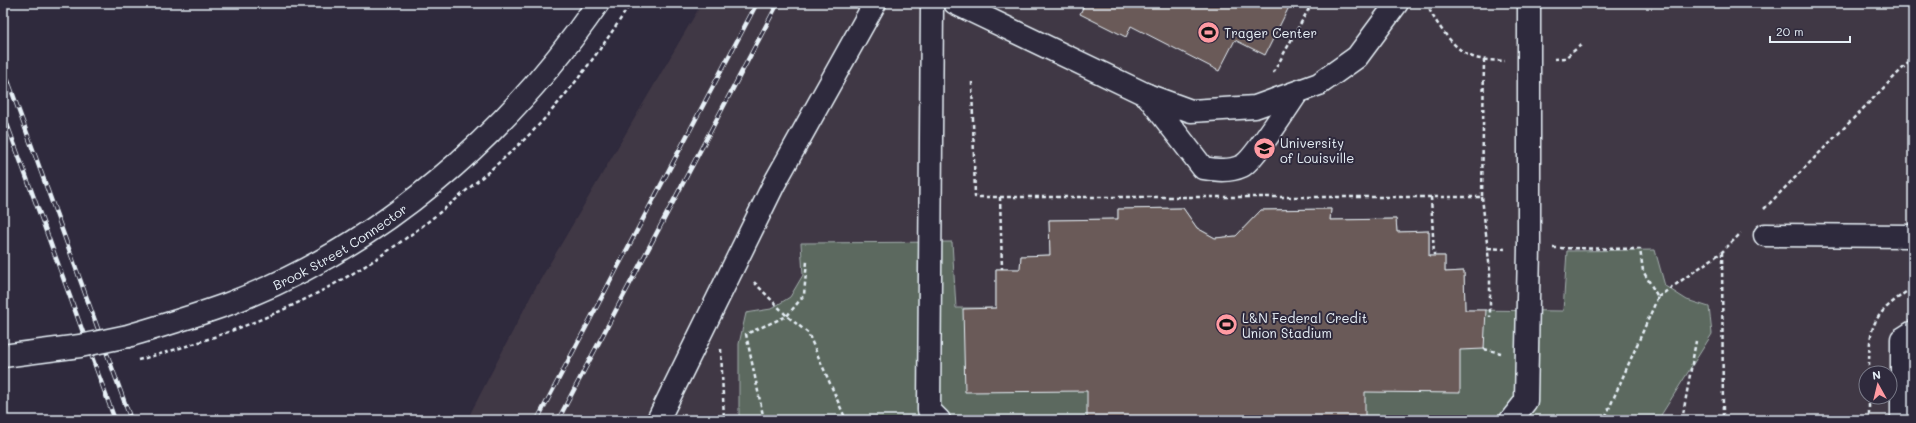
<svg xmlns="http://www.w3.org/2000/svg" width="1916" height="423" font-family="Mali,sans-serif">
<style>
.built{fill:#413845;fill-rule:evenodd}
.green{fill:#5b695f;stroke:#a2adac}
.building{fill:#6b5a58;stroke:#e8f1f8}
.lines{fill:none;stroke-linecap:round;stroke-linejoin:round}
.minor-casing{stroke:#e8f1f8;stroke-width:25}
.path{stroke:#e8f1f8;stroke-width:2.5;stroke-dasharray:4 3;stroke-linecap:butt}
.minor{stroke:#2f2a3d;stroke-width:22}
.rail-casing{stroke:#e8f1f8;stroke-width:4.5}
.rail{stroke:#2f2a3d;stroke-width:3;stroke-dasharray:9;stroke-linecap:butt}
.minor-bridge-casing{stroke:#e8f1f8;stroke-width:25;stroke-linecap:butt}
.path-bridge{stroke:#e8f1f8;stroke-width:2.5;stroke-dasharray:4 3;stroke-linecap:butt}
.minor-bridge{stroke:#2f2a3d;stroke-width:22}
.labels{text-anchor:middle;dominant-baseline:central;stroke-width:4;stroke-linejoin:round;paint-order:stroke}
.poi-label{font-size:13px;fill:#e8f1f8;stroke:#2f2a3d;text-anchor:start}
.street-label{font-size:13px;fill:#e8f1f8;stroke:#2f2a3d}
</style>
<rect width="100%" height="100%" fill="#2f2a3d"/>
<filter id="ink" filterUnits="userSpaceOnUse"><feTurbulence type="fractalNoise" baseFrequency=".025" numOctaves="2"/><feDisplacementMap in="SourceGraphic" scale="8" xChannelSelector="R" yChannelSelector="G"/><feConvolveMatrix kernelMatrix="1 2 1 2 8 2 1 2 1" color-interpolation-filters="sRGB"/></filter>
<g filter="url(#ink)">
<path class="built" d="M702 3H1913V420H467L532 294ZM1866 373H1890V397H1866Z"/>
<path class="green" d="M1183 208 1197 228 1215 238 1236 236 1261 210 1331 209 1330 220 1396 219 1397 232 1429 231V256H1445V272L1464 271 1465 310 1563 311 1567 251 1655 250 1665 286 1687 300 1709 307 1712 334 1658 420H739V344L746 313 771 309 790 297 803 275 801 243 952 242 956 308H996V269H1020L1021 256 1050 255 1049 220 1118 219V209Z"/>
<path class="building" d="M1085 3H1291L1265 55 1235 40 1219 71 1131 26 1126 37 1080 14Z
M1183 208 1197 228 1215 238 1236 236 1261 210 1331 209 1330 220 1396 219 1397 232 1429 231V256H1445V272L1464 271 1465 310H1486L1484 349 1460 350V393L1365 392V420H1087V391L965 392 963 309 996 308V269H1020L1021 256 1050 255 1049 220 1118 219V209Z"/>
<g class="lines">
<defs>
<g id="minor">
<path d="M932 3 929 410 939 420"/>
<path d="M955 3 1147 95 1191 111 1255 107 1319 84 1357 57 1397 3"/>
<path d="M1147 95 1203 168C1216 170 1229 172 1242 166 1253 161 1288 106 1297 93"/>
<path d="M1765 235 1913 236"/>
<path id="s1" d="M128 336C161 326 195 316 228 304 380 247 507 135 598 3"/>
<path d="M658 420 774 184 875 3"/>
<path d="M1511 420 1526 401 1529 247V3"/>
<path d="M1902 420V339L1913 332"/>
</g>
</defs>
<use href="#minor" class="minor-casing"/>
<path class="path" d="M1426 3C1434 20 1451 46 1468 55 1480 61 1493 60 1505 61
M1554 59 1565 58 1581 45
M1273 73 1312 3
M972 82 975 197H1482L1484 60
M1000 197 1002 269
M1431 197 1434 255
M1482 197 1490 271V317
M1764 209 1913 58
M1488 248 1505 249
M1553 248 1640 249 1643 271 1658 297 1604 420
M1722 252 1723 420
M754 282 787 316 808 333 846 420
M1658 297 1722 252 1741 233
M721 349 724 420
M1484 349 1501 353
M1869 373C1869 323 1871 316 1913 287
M1869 397V420
M764 420 746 334 787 316 804 295 807 261
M1682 420 1696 341"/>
<use href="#minor" class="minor"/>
<defs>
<path id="rail" d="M3 67 131 420
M3 113 115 420
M537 420 757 3
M558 420 778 3"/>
</defs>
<use href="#rail" class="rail-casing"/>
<use href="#rail" class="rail"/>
<defs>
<path id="minor-bridge" d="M3 356 80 346 128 336"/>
</defs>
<use href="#minor-bridge" class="minor-bridge-casing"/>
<path class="path-bridge" d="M138 360C206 342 274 318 336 283 378 260 417 231 454 201 481 178 509 155 534 130 571 91 602 48 631 3"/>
<use href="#minor-bridge" class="minor-bridge"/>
</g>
</g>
<defs>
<symbol id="stadium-disc" viewBox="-11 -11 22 22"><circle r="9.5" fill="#ff9aa2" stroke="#2f2a3d"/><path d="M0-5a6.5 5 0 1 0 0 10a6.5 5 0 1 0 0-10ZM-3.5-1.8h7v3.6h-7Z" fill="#111"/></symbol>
<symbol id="university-disc" viewBox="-11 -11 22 22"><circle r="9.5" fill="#ff9aa2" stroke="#2f2a3d"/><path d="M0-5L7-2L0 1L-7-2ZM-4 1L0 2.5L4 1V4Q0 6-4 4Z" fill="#111"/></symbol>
</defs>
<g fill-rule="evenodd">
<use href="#stadium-disc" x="1196" y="20" width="25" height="25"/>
<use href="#university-disc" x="1252" y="136" width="25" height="25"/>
<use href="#stadium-disc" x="1214" y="312" width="25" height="25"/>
</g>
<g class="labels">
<g class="poi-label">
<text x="1224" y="32">Trager Center</text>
<text x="1280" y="142">University<tspan x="1280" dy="15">of Louisville</tspan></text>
<text x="1242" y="317">L&amp;N Federal Credit<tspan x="1242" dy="15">Union Stadium</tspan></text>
</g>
<g class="street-label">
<text stroke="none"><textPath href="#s1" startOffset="231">Brook Street Connector</textPath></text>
</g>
</g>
<rect width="1916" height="423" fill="none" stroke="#2f2a3d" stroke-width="16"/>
<rect x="8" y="8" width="1900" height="407" fill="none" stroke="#e8f1f8" stroke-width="1.5" filter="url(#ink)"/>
<g transform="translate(1878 385) rotate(352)"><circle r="19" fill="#2f2a3d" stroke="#797a88"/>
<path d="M0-3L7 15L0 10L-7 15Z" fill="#ff9aa2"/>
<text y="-6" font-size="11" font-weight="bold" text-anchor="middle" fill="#e8f1f8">N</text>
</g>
<path d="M1770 36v6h80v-6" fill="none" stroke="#e8f1f8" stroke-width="2"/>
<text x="1776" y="36" font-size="12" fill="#e8f1f8" stroke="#2f2a3d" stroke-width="3" paint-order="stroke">20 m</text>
</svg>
